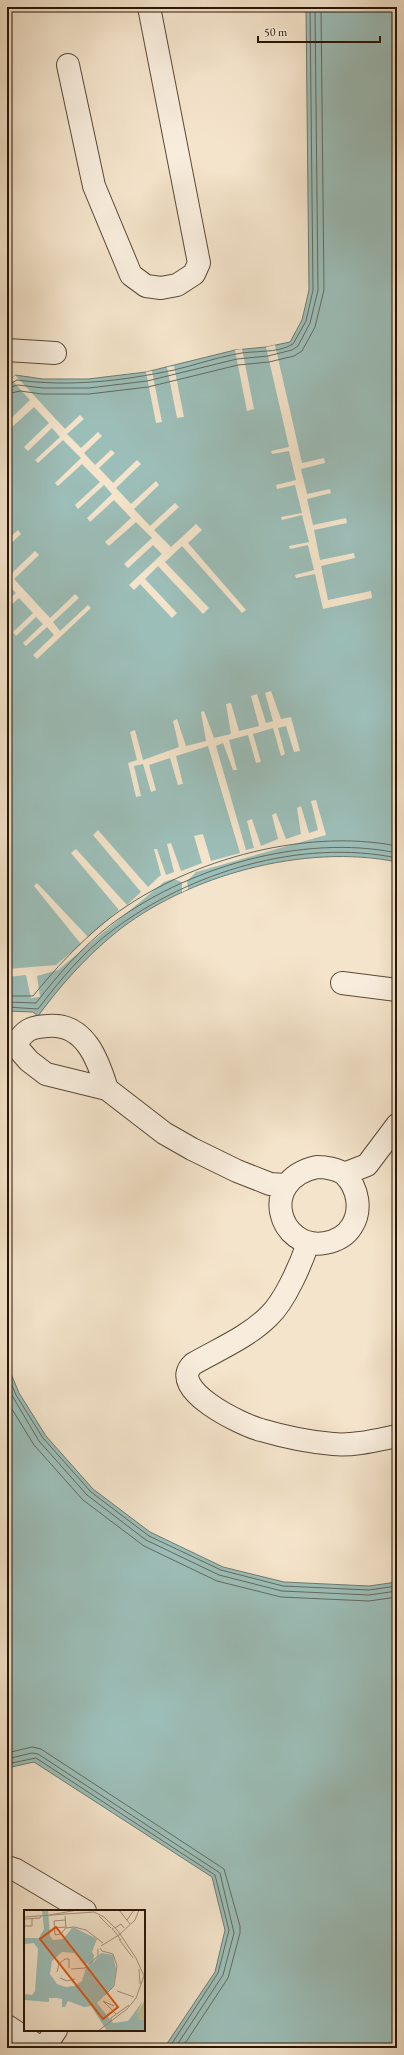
<svg xmlns="http://www.w3.org/2000/svg" width="404" height="2055" font-family="'EB Garamond',serif">
<style>
.water{fill:#9cbeb8;stroke:#6e7a71}
.pier{fill:#f4e4cb}
.lines{fill:none;stroke-linecap:round;stroke-linejoin:round}
.shore{stroke:#626a5f;stroke-width:1}
.minor-casing{stroke:#5b4937;stroke-width:24}
.minor{stroke:#f8eddd;stroke-width:22}
.inset-road{fill:none;stroke:#a2917c;stroke-width:1}
.view{fill:#de560c;fill-opacity:0.15;stroke:#de560c;stroke-width:2}
.inset-edge{fill:none;stroke:#281506;stroke-width:2}
</style>
<rect width="100%" height="100%" fill="#f4e4cb"/>
<filter id="stains"><feTurbulence type="fractalNoise" baseFrequency=".005" numOctaves="4"/><feColorMatrix values="0 0 0 0 .2 0 0 0 0 .09 0 0 0 0 .02 0 0 0 .5 -.17"/></filter>
<radialGradient id="worn" r=".72"><stop offset=".6" stop-color="#630" stop-opacity="0"/><stop offset="1" stop-color="#630" stop-opacity=".3"/></radialGradient>
<path class="water" d="M306 7H397V862C306 843 186 875 114 934 85 958 60 986 38 1016L33 1012 7 1011V379H11L15 375 43 379H88L146 372 235 350 266 347 290 342 302 320 309 290Z
M7 1364 19 1393 46 1436 93 1489 150 1532 223 1567 284 1582 369 1586 397 1582V2048H164L215 1972 225 1930 212 1877 34 1762 7 1768Z"/>
<path class="pier" d="M275 345 302 463 324 458 325 463 301 469 307 494 330 489 331 493 307 499 313 525 346 518 347 523 314 530 320 560 354 553 355 558 321 566 328 600 371 591 372 598 323 609 315 574 296 578 295 575 314 570 308 545 290 549 289 546 309 542 302 515 282 520 281 517 302 513 295 485 277 489 276 485 296 480 289 451 272 454 271 451 289 447 266 347Z
M242 349 254 409 247 411 235 350Z
M174 366 184 417 177 418 167 367Z
M152 371 162 422 156 423 146 372Z
M15 375 65 429 80 415 84 419 67 434 81 448 98 432 102 436 84 453 95 465 111 450 115 453 99 468 113 483 137 460 141 464 116 488 131 504 156 481 159 485 134 509 150 526 175 503 179 507 154 530 171 547 196 524 202 530 188 543 246 610 242 613 182 546 165 562 209 608 203 614 158 566 145 579 177 613 172 618 140 584 134 590 129 585 162 554 153 545 128 568 124 564 152 538 136 522 109 546 105 542 131 518 114 500 90 522 87 518 112 494 104 485 78 509 75 505 100 482 82 464 58 486 55 483 81 458 63 440 38 463 35 460 60 437 52 428 28 451 24 447 49 423 34 407 9 430 7 428V422L30 400 11 379Z
M18 530 21 534 7 547V540Z
M35 551 39 555 14 579 50 618 75 594 79 598 53 622 60 631 88 605 91 608 37 659 33 655 54 635 47 627 26 646 23 643 43 624 36 617 16 636 13 632 33 613 19 598 7 609V601L16 593 7 584V568L12 573Z
M271 691 281 719 291 717 300 751 294 752 286 726 278 728 285 754 281 756 273 728 253 734 261 762 256 763 248 735 229 740 237 770H233L223 743 216 746 246 850 254 848 247 821 252 819 261 846 278 839 272 815 276 813 286 839 301 834 297 808 301 806 309 833 318 830 311 801 316 800 326 835 196 872 187 881 188 889 182 892V882L173 879 164 882 58 970 37 976 40 997 31 998 26 975 7 977V969L56 965 81 944 34 886 37 883 88 937 119 910 71 853 76 849 127 905 141 892 93 835 98 830 148 887 161 875 154 849H157L166 875 174 872 167 844 171 843 181 871 202 863 194 836 203 834 211 861 240 853 208 746 176 756 183 784 178 785 170 758 149 765 156 790 154 791 151 792 143 764 134 766 141 796 136 797 128 763 137 760 130 732 135 730 143 760 179 747 173 721 177 719 186 746 206 741 201 712 204 711 214 738 231 734 226 704 231 703 239 731 259 726 251 696 257 694 266 723 273 721 265 693Z"/>
<g class="lines">
<path class="shore" d="M7 383H12L17 380C70 387 122 381 174 370 195 365 215 358 236 354 254 350 277 354 293 344L306 321 313 290 310 7
M7 388 18 385 43 388H89L147 381 237 359 268 356 292 350 298 346 310 323 318 290 315 7
M7 394 20 391 42 394H89L148 387 238 365 269 362 294 356 302 351 315 327 324 290 321 7
M7 996H33C55 969 78 944 105 922 179 862 303 827 397 846
M7 1002 36 1003C58 975 81 948 109 926 184 868 303 833 397 853
M7 1007 38 1009C60 980 84 951 113 930 190 872 301 838 397 858
M7 1374 16 1395 43 1438 91 1492 149 1536 221 1570 283 1586 369 1590 397 1586
M7 1387 39 1441 87 1495 146 1540 219 1575 282 1591 369 1595 397 1591
M7 1401 34 1445 83 1500 144 1546 217 1581 281 1597 369 1601 397 1597
M7 1753 32 1747 41 1749 224 1869 240 1926V1933L228 1978 182 2048
M7 1759 32 1753 38 1754 220 1873 234 1933 223 1975 175 2048
M7 1764 36 1758 215 1875 229 1930 218 1973 169 2048"/>
<defs>
<path id="minor" d="M68 65 94 186 131 275 146 286 161 288 177 285 194 274 199 263 149 7
M7 350 55 353
M342 983 397 990
M7 1044 15 1045 29 1061 46 1074 107 1089 164 1133 192 1149 237 1171 270 1184 286 1185
M15 1045C25 1030 30 1027 47 1026 85 1022 98 1060 107 1089
M317 1167C325 1167 339 1169 345 1175 358 1188 362 1210 352 1226 346 1236 336 1241 325 1243 279 1251 257 1180 317 1167Z
M344 1174 367 1165 397 1125
M308 1243C301 1264 285 1301 269 1316 248 1337 219 1349 193 1364 166 1389 242 1425 261 1430 285 1437 308 1442 333 1444 354 1446 377 1440 397 1436
M7 1867 16 1870 85 1911
M7 2026 41 2048
M44 2048 56 2030"/>
</defs>
<use href="#minor" class="minor-casing"/>
<use href="#minor" class="minor"/>
</g>
<g transform="translate(24 1910)">
<rect width="121" height="121" fill="#f4e4cb"/>
<path d="M121 90V121H89L114 110 113 103Z" fill="#c0c293"/>
<path d="M18 0H24L26 26 29 30 39 29 48 18H51L73 29 68 42 70 45 69 53 77 43 89 45 92 60 89 77 73 93 89 113 104 111 119 91 113 103 116 104 114 110H121V119L83 121 67 96 60 97 44 91 41 97H38V89L33 88H25V92L0 90V84L8 85 11 81 14 39 10 33 0 34V28H15L20 19ZM38 42 51 43 62 56 64 53 66 55 62 58 58 71 50 76 42 77 33 74 26 64 28 51Z" fill="#9cbeb8" fill-rule="evenodd"/>
<path class="inset-road" d="M95 0 106 14M25 5 54 0M41 6 42 17 41 19 37 24 31 25 30 11 41 10M75 6 87 18M0 7 70 2 80 7 94 21 112 48 120 66 112 88 103 99 74 121M0 9 16 8 17 6M103 10 110 0M0 11 1 16H8V9M30 18 42 17M42 18 50 17 62 20 79 33M88 18 97 30M91 18 97 14 100 18M95 29 109 48M77 36 95 25 111 10 115 0M76 38 78 41 89 44 93 56 90 76 81 85M47 59 61 58 74 46V39M115 59 116 74M33 62 35 54 41 49H45V58M36 68 43 71 51 69M93 81 110 87M90 96 79 91 92 104M87 111V108L105 95"/>
<path class="view" d="M32 17 94 97 79 109 16 29Z"/>
<rect width="121" height="121" class="inset-edge"/>
</g>
<rect width="404" height="2055" fill="none" stroke="#f4e4cb" stroke-width="24"/>
<rect x="8" y="8" width="388" height="2039" fill="none" stroke="#281506" stroke-width="2"/>
<rect x="12" y="12" width="380" height="2031" fill="none" stroke="#281506"/>
<path d="M258 36v6h122v-6" fill="none" stroke="#281506" stroke-width="2"/>
<text x="264" y="36" font-size="12" fill="#281506" stroke="#f8eddd" stroke-width="3" paint-order="stroke">50 m</text>
<rect width="100%" height="100%" filter="url(#stains)"/>
<rect width="100%" height="100%" fill="url(#worn)"/>
</svg>
